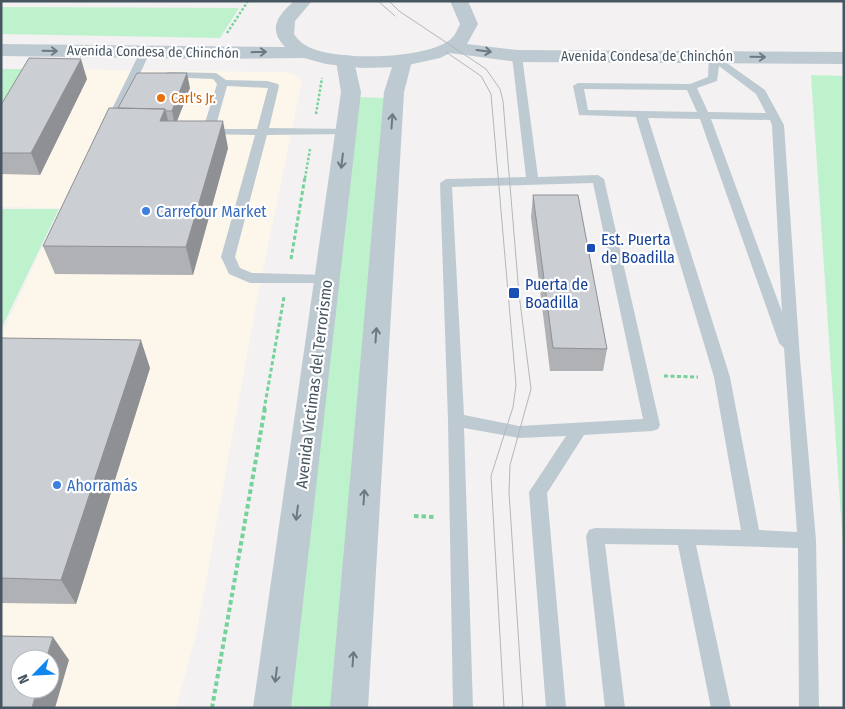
<svg xmlns="http://www.w3.org/2000/svg" width="845" height="709" font-family="'Fira Sans Condensed',sans-serif">
<style>
.commercial{fill:#fdf6eb;fill-rule:evenodd}
.green{fill:#bef2cd}
.lines{fill:none;stroke-linecap:round;stroke-linejoin:round}
.path-far2{stroke:#74d29a;stroke-width:2.5;stroke-dasharray:2.5 2;stroke-linecap:butt}
.path-far1{stroke:#74d29a;stroke-width:3;stroke-dasharray:4 2.5;stroke-linecap:butt}
.path{stroke:#74d29a;stroke-width:4;stroke-dasharray:4.5 3;stroke-linecap:butt}
.service{fill:#becad1;fill-rule:evenodd}
.minor{fill:#becad1;fill-rule:evenodd}
.tertiary{fill:#becad1;fill-rule:evenodd}
.tram{stroke:#b3b7bb;stroke-width:1}
.wall{fill:#afb1b5}
.shaded-wall{fill:#8e9094}
.building{fill:#cbced3;stroke:#8e9094}
.oneway{stroke:#6b7982}
.food-dot{fill:#e8710a;stroke:#fff;stroke-width:2}
.shop-dot{fill:#3f7fe0;stroke:#fff;stroke-width:2}
.transit-dot{fill:#1a4fb4;stroke:#fff;stroke-width:2}
.labels{text-anchor:middle;dominant-baseline:central;stroke-width:4.5;stroke-linejoin:round;paint-order:stroke}
.far-street-label{font-size:14px;fill:#475660;stroke:#fff}
.far-food-label{font-size:14px;fill:#c56008;stroke:#fff;text-anchor:start}
.shop-label{font-size:16px;fill:#366cbe;stroke:#fff;text-anchor:start}
.transit-label{font-size:16px;fill:#164399;stroke:#fff;text-anchor:start}
.street-label{font-size:16px;fill:#475660;stroke:#fff}
</style>
<rect width="100%" height="100%" fill="#f3f1f1"/>
<path class="commercial" d="M32 69 285 72 296 75 302 81 259 289 197 631 176 708H1V336L61 208 1 207V120ZM20 659H50V689H20Z"/>
<path class="green" d="M1 7 239 8 220 38 1 34Z
M1 69H30L1 116Z
M811 75 844 76V561Z
M359 97 384 98 331 708H289Z
M1 209H59L1 329Z"/>
<g class="lines">
<path class="path-far2" d="M227 33 248 1
M316 114 322 78
M305 178 310 149"/>
<path class="path-far1" d="M291 259 305 177
M664 376 698 377
M264 410 284 297"/>
<path class="path" d="M414 516 435 517
M212 708 265 408"/>
<path class="service" d="M145 49 150 52 121 115 115 118 111 117 109 115 140 52Z
M517 53 522 56 538 177 598 175 604 179 660 425 658 429 652 431 584 435 547 493 566 708H546L529 492 566 436 519 438 464 428 473 708H453L448 420 440 183 446 179 526 177 512 56ZM593 183 643 419 519 426 464 415 452 187Z
M714 54 765 90 784 125 800 359 816 540 819 708H799L798 548 696 545 731 708H711L678 545 605 544 625 708H605L586 536 589 530 595 528 741 530 714 377 636 117 579 115 573 86 578 83 690 84 708 77 709 57ZM719 66 756 94 766 113 708 112 697 88 717 81ZM584 89 687 90 697 112 588 110ZM648 118 700 119 779 343 784 348 797 532 759 530 730 377ZM711 119 770 120 772 125 782 312Z
M168 72 216 73 226 80 267 81 278 84 279 86 269 128 350 129 352 131 346 134 267 135 235 257 240 268 252 273 327 275 332 277 334 280 332 283H250L229 274 221 257 255 135 201 134 199 132 203 129 217 84 213 79 164 77 163 75ZM227 86 268 88 257 129H215Z"/>
<path class="minor" d="M345 55 352 57 354 61 361 92 291 708H253L341 92 336 61 338 57Z
M403 55 410 57 412 61 404 92 368 708H330L384 92 394 61 396 57Z"/>
<path class="tertiary" d="M294 1H312L295 21 294 34C297 38 301 43 305 45 331 62 430 60 452 38 456 34 458 28 460 24L450 1H468L478 24 467 44 517 50 844 52V64L517 62 450 53 440 58 399 67 362 68 326 64 304 58 214 59 1 56V44L285 47C268 29 277 16 294 1Z"/>
<path class="tram" d="M378 1 395 16
M389 1 399 11 486 69 500 89 503 101 519 294 531 389 510 465 509 492 523 708
M446 52 481 76 491 94 516 385 513 407 491 476 504 708"/>
</g>
<path class="wall" d="M87 79 40 175 1 174V105Z
M190 88 177 121 228 148 193 275 55 274 43 246 118 108Z
M533 195 607 349 603 371H550L531 217Z
M1 338 150 368 76 604 1 603Z"/>
<path class="shaded-wall" d="M81 59 87 79 40 175 31 153Z
M187 73 190 88 175 126 172 111Z
M165 109 172 136 160 121Z
M223 121 228 148 193 275 186 247Z
M141 340 150 368 76 604 61 580Z
M53 637 69 660 55 708H32L37 689H50V659H46Z"/>
<path class="building" d="M29 58 81 59 31 153H1V105Z
M137 73H187L172 111H166L165 109 118 108Z
M109 108 165 109 160 121H223L186 247 43 246Z
M533 195H578L607 349 553 348Z
M1 338 141 340 61 580 1 578Z
M1 636 53 637 46 659H20V689H37L32 708H1Z"/>
<defs><path id="oneway-shaft" d="M-6 0H5M1.5-3L5.5 0L1.5 3" fill="none" stroke-width="1.6" stroke-linecap="round" stroke-linejoin="round" transform="scale(1.25)"/></defs>
<g class="oneway">
<use href="#oneway-shaft" transform="translate(50 51) rotate(1)"/>
<use href="#oneway-shaft" transform="translate(484 51) rotate(7)"/>
<use href="#oneway-shaft" transform="translate(259 52) rotate(-1)"/>
<use href="#oneway-shaft" transform="translate(758 57) rotate(1)"/>
<use href="#oneway-shaft" transform="translate(392 121) rotate(-86)"/>
<use href="#oneway-shaft" transform="translate(342 161) rotate(97)"/>
<use href="#oneway-shaft" transform="translate(376 335) rotate(-86)"/>
<use href="#oneway-shaft" transform="translate(364 497) rotate(-86)"/>
<use href="#oneway-shaft" transform="translate(297 513) rotate(97)"/>
<use href="#oneway-shaft" transform="translate(353 659) rotate(-86)"/>
<use href="#oneway-shaft" transform="translate(276 675) rotate(97)"/>
</g>
<circle class="food-dot" cx="161" cy="98" r="5"/>
<g class="shop-dot">
<circle cx="146" cy="211" r="5"/>
<circle cx="57" cy="485" r="5"/>
</g>
<g class="transit-dot">
<rect x="586" y="243" width="10" height="10" rx="2.5"/>
<rect x="508" y="287" width="12" height="12" rx="2.5"/>
</g>
<g class="labels">
<g class="far-street-label">
<text transform="translate(153 52) rotate(1)">Avenida Condesa de Chinchón</text>
<text x="647" y="56">Avenida Condesa de Chinchón</text>
</g>
<g class="far-food-label">
<text x="171" y="98">Carl's Jr.</text>
</g>
<g class="shop-label">
<text x="156" y="211">Carrefour Market</text>
<text x="67" y="485">Ahorramás</text>
</g>
<g class="transit-label">
<text x="601" y="239">Est. Puerta<tspan x="601" dy="18">de Boadilla</tspan></text>
<text x="525" y="284">Puerta de<tspan x="525" dy="18">Boadilla</tspan></text>
</g>
<g class="street-label">
<text transform="translate(314 384) rotate(-83)">Avenida Víctimas del Terrorismo</text>
</g>
</g>
<rect width="845" height="709" fill="none" stroke="#475660" stroke-width="5"/>
<g transform="translate(35 674) rotate(246)"><circle r="24" fill="#ffffff" stroke="#b5bbbf"/>
<path d="M0-4L9 19L0 12L-9 19Z" fill="#0f87ef"/>
<text y="-8" font-size="14" font-weight="bold" text-anchor="middle" fill="#475660">N</text>
</g>
</svg>
